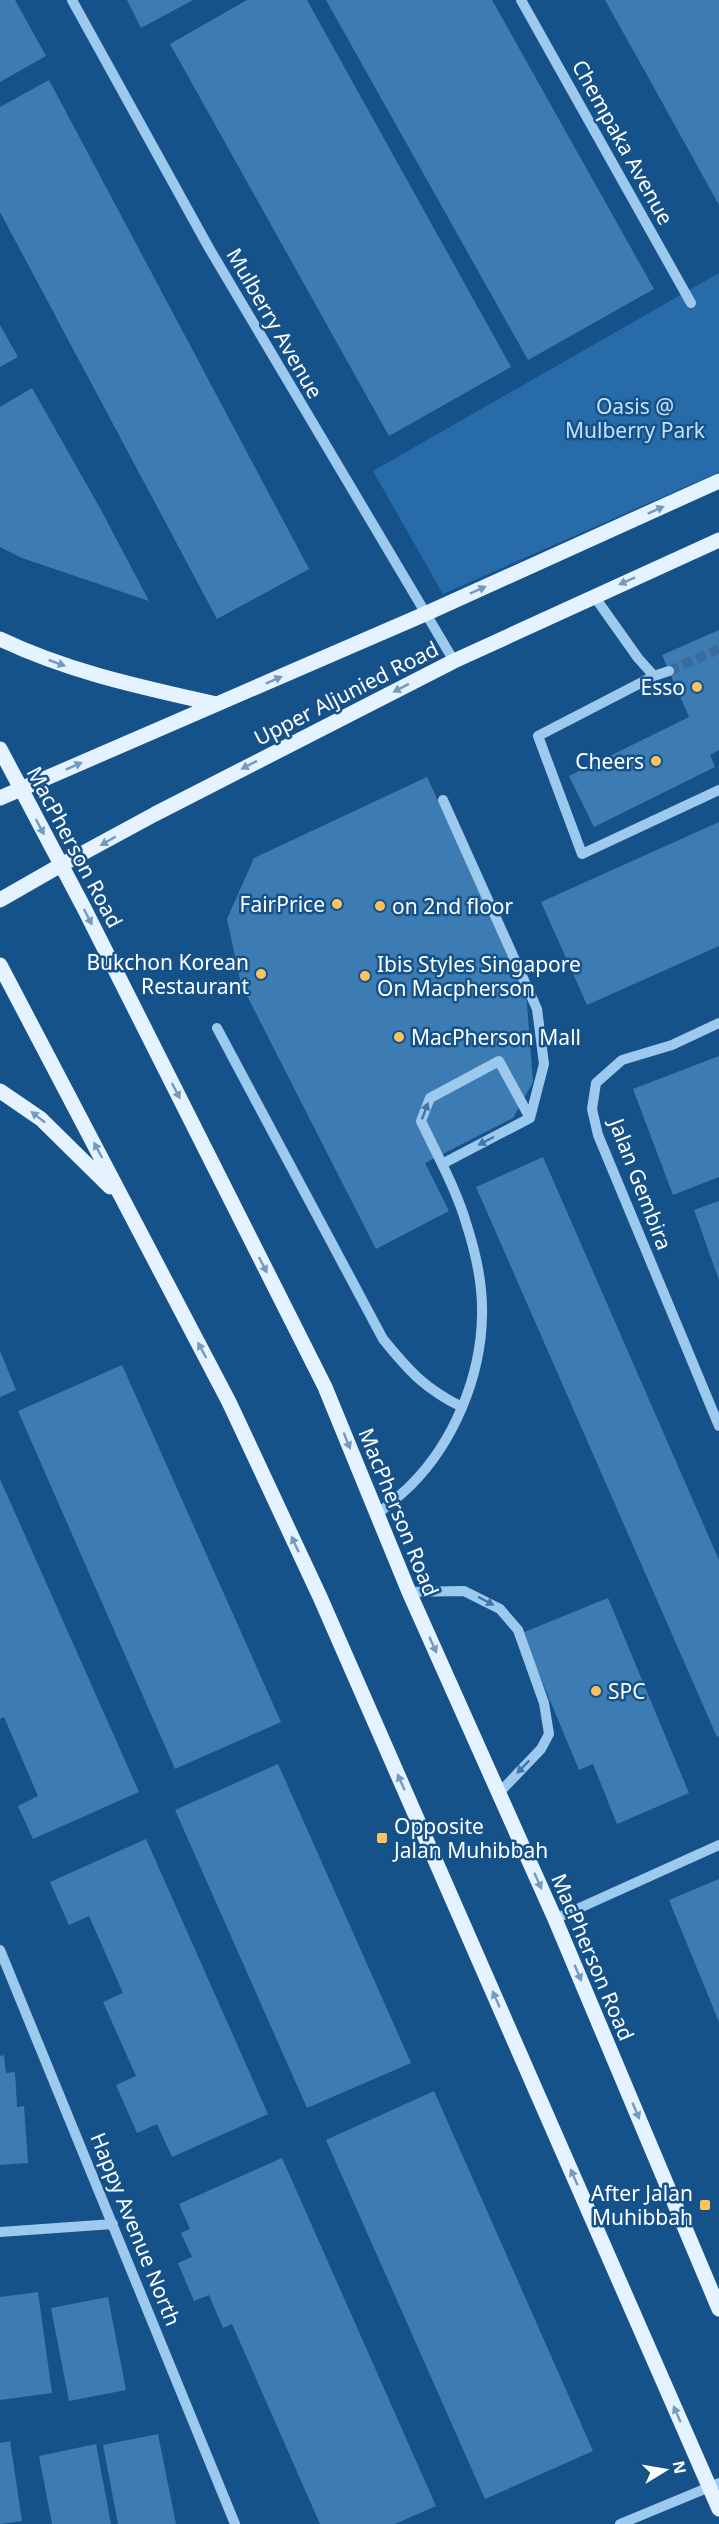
<svg xmlns="http://www.w3.org/2000/svg" width="719" height="2524" font-family="'Noto Sans',sans-serif">
<style>
.green{fill:#276ca9}
.building{fill:#3d7cb3}
.lines{fill:none;stroke-linecap:round;stroke-linejoin:round}
.minor-tunnel{stroke:#386c9c;stroke-width:10;stroke-dasharray:10 5;stroke-linecap:butt}
.minor{stroke:#9dc9ef;stroke-width:10}
.major{stroke:#e5f2ff;stroke-width:15}
.oneway{fill:#739abf}
.oneway2{fill:#3e76a8}
.poi-dot{fill:#ffc25b;stroke:#15528a;stroke-width:2}
.labels{text-anchor:middle;dominant-baseline:central;stroke-width:5;stroke-linejoin:round;paint-order:stroke}
.street-label{font-size:21px;fill:#fff;stroke:#15528a}
.park-label{font-size:21px;fill:#c4e1fb;stroke:#15528a}
.poi-label{font-size:21px;fill:#fff;stroke:#15528a;text-anchor:end}
</style>
<rect width="100%" height="100%" fill="#15528a"/>
<path class="green" d="M719 273V472L443 594 373 471Z"/>
<path class="building" d="M0 0H15L46 56 0 82Z
M127 0H193L141 28Z
M247 0H307L511 367 389 436 170 44Z
M326 0H492L654 289 528 360Z
M605 0H719V205L647 75Z
M49 80 309 569 217 619 0 212V107Z
M0 325 18 357 0 367Z
M32 388 101 510 149 601 22 558 0 547V407Z
M719 630V750L710 755 715 767 594 827 569 776 689 717 662 655Z
M427 777 526 992 533 1082 513 1118 425 1163 449 1211 376 1249 241 984 227 919 254 858Z
M719 822V946L587 1005 541 902Z
M719 1056V1177L673 1195 633 1089Z
M543 1157 719 1560V1736L717 1737 476 1187Z
M719 1201V1280L694 1210Z
M0 1351 16 1390 0 1397Z
M122 1365 281 1722 175 1769 18 1411Z
M0 1479 139 1792 33 1839 18 1806 38 1796 4 1717 0 1719Z
M608 1598 689 1793 617 1824 593 1764 579 1770 522 1633Z
M278 1764 411 2063 307 2108 175 1810Z
M146 1839 268 2114 172 2157 157 2124 137 2133 116 2085 136 2076 103 2002 123 1993 89 1916 69 1925 50 1882Z
M719 1879V2022L669 1900Z
M4 2055 6 2073 15 2072 17 2107 24 2106 28 2163 0 2165V2056Z
M434 2091 593 2451 485 2499 326 2140Z
M282 2158 436 2506 395 2524H320L232 2324 223 2328 209 2295 194 2301 178 2263 192 2257 181 2233 190 2229 179 2204Z
M38 2292 52 2393 0 2400V2297Z
M108 2297 126 2390 69 2401 51 2308Z
M158 2434 176 2524H118L103 2445Z
M10 2441 22 2521 0 2524V2443Z
M96 2444 111 2524H52L39 2456Z"/>
<g class="lines">
<path class="minor-tunnel" d="M669 671 719 649"/>
<path class="minor" d="M72 0 209 248 454 661
M521 0 691 303
M594 596 638 658 654 676 669 671
M654 676 538 736 582 854 719 790
M719 1023 672 1045 622 1060 596 1083 592 1109 598 1135 719 1426
M217 1028 383 1339C409 1371 425 1389 462 1407
M442 1164 530 1118 544 1064 537 1009 443 800
M376 1515C388 1505 400 1496 411 1485 454 1442 481 1376 482 1316 483 1285 476 1254 467 1226 457 1190 437 1155 421 1121L430 1098 499 1061 530 1118
M409 1592 464 1591 500 1609 518 1630 544 1703 549 1734 541 1749 499 1793
M555 1919 719 1845
M0 1950 235 2524
M0 2232 113 2224
M620 2524 719 2483"/>
<path class="major" d="M0 639C69 672 141 687 216 704
M0 749 84 908 325 1387 409 1592 555 1919 719 2309
M0 798 425 614 719 481
M0 900 61 865 155 814 454 661 719 540
M0 965 229 1402 320 1597 719 2509
M0 1091 41 1119 110 1187"/>
</g>
<defs><path id="oneway-solid" d="M-6-.8H1V-3.2L6.5 0L1 3.2V.8H-6Z" transform="scale(1.5)"/></defs>
<g class="oneway">
<use href="#oneway-solid" transform="translate(656 510) rotate(-24)"/>
<use href="#oneway-solid" transform="translate(627 581) rotate(156)"/>
<use href="#oneway-solid" transform="translate(478 590) rotate(-24)"/>
<use href="#oneway-solid" transform="translate(57 663) rotate(20)"/>
<use href="#oneway-solid" transform="translate(274 680) rotate(-24)"/>
<use href="#oneway-solid" transform="translate(401 688) rotate(153)"/>
<use href="#oneway-solid" transform="translate(249 765) rotate(153)"/>
<use href="#oneway-solid" transform="translate(74 766) rotate(-24)"/>
<use href="#oneway-solid" transform="translate(40 827) rotate(62)"/>
<use href="#oneway-solid" transform="translate(108 841) rotate(150)"/>
<use href="#oneway-solid" transform="translate(88 917) rotate(63)"/>
<use href="#oneway-solid" transform="translate(176 1091) rotate(63)"/>
<use href="#oneway-solid" transform="translate(38 1117) rotate(-142)"/>
<use href="#oneway-solid" transform="translate(98 1150) rotate(-118)"/>
<use href="#oneway-solid" transform="translate(263 1265) rotate(63)"/>
<use href="#oneway-solid" transform="translate(202 1350) rotate(-118)"/>
<use href="#oneway-solid" transform="translate(347 1441) rotate(68)"/>
<use href="#oneway-solid" transform="translate(295 1544) rotate(-115)"/>
<use href="#oneway-solid" transform="translate(433 1645) rotate(66)"/>
<use href="#oneway-solid" transform="translate(401 1782) rotate(-114)"/>
<use href="#oneway-solid" transform="translate(538 1881) rotate(66)"/>
<use href="#oneway-solid" transform="translate(578 1973) rotate(67)"/>
<use href="#oneway-solid" transform="translate(496 1999) rotate(-114)"/>
<use href="#oneway-solid" transform="translate(636 2111) rotate(67)"/>
<use href="#oneway-solid" transform="translate(574 2177) rotate(-114)"/>
<use href="#oneway-solid" transform="translate(677 2414) rotate(-114)"/>
</g>
<g class="oneway2">
<use href="#oneway-solid" transform="translate(425 1111) rotate(-70)"/>
<use href="#oneway-solid" transform="translate(486 1141) rotate(152)"/>
<use href="#oneway-solid" transform="translate(486 1601) rotate(28)"/>
<use href="#oneway-solid" transform="translate(523 1767) rotate(134)"/>
</g>
<g class="poi-dot">
<circle cx="697" cy="687" r="6"/>
<circle cx="656" cy="761" r="6"/>
<circle cx="337" cy="904" r="6"/>
<circle cx="380" cy="906" r="6"/>
<circle cx="261" cy="974" r="6"/>
<circle cx="365" cy="976" r="6"/>
<circle cx="399" cy="1037" r="6"/>
<circle cx="596" cy="1691" r="6"/>
<rect x="376" y="1832" width="12" height="12" rx="3"/>
<rect x="699" y="2199" width="12" height="12" rx="3"/>
</g>
<g class="labels">
<g class="street-label">
<text transform="translate(623 142) rotate(61)">Chempaka Avenue</text>
<text transform="translate(275 323) rotate(60)">Mulberry Avenue</text>
<text transform="translate(346 693) rotate(-27)">Upper Aljunied Road</text>
<text transform="translate(75 847) rotate(62)">MacPherson Road</text>
<text transform="translate(641 1184) rotate(69)">Jalan Gembira</text>
<text transform="translate(399 1512) rotate(68)">MacPherson Road</text>
<text transform="translate(593 1957) rotate(67)">MacPherson Road</text>
<text transform="translate(136 2229) rotate(68)">Happy Avenue North</text>
</g>
<g class="park-label">
<text x="635" y="406">Oasis @<tspan x="635" dy="24">Mulberry Park</tspan></text>
</g>
<g class="poi-label">
<text x="685" y="687">Esso</text>
<text x="644" y="761">Cheers</text>
<text x="325" y="904">FairPrice</text>
<text x="392" y="906" text-anchor="start">on 2nd floor</text>
<text x="249" y="962">Bukchon Korean<tspan x="249" dy="24">Restaurant</tspan></text>
<text x="377" y="964" text-anchor="start">Ibis Styles Singapore<tspan x="377" dy="24">On Macpherson</tspan></text>
<text x="411" y="1037" text-anchor="start">MacPherson Mall</text>
<text x="608" y="1691" text-anchor="start">SPC</text>
<text x="394" y="1826" text-anchor="start">Opposite<tspan x="394" dy="24">Jalan Muhibbah</tspan></text>
<text x="693" y="2193">After Jalan<tspan x="693" dy="24">Muhibbah</tspan></text>
</g>
</g>
<g transform="translate(665 2470) rotate(79)" stroke="#15528a" stroke-width="4.5" paint-order="stroke">
<path d="M0-4.5L10 22L0 15L-10 22Z" fill="#ffffff"/>
<text y="-9" font-size="16" font-weight="bold" text-anchor="middle" fill="#ffffff">N</text>
</g>
</svg>
